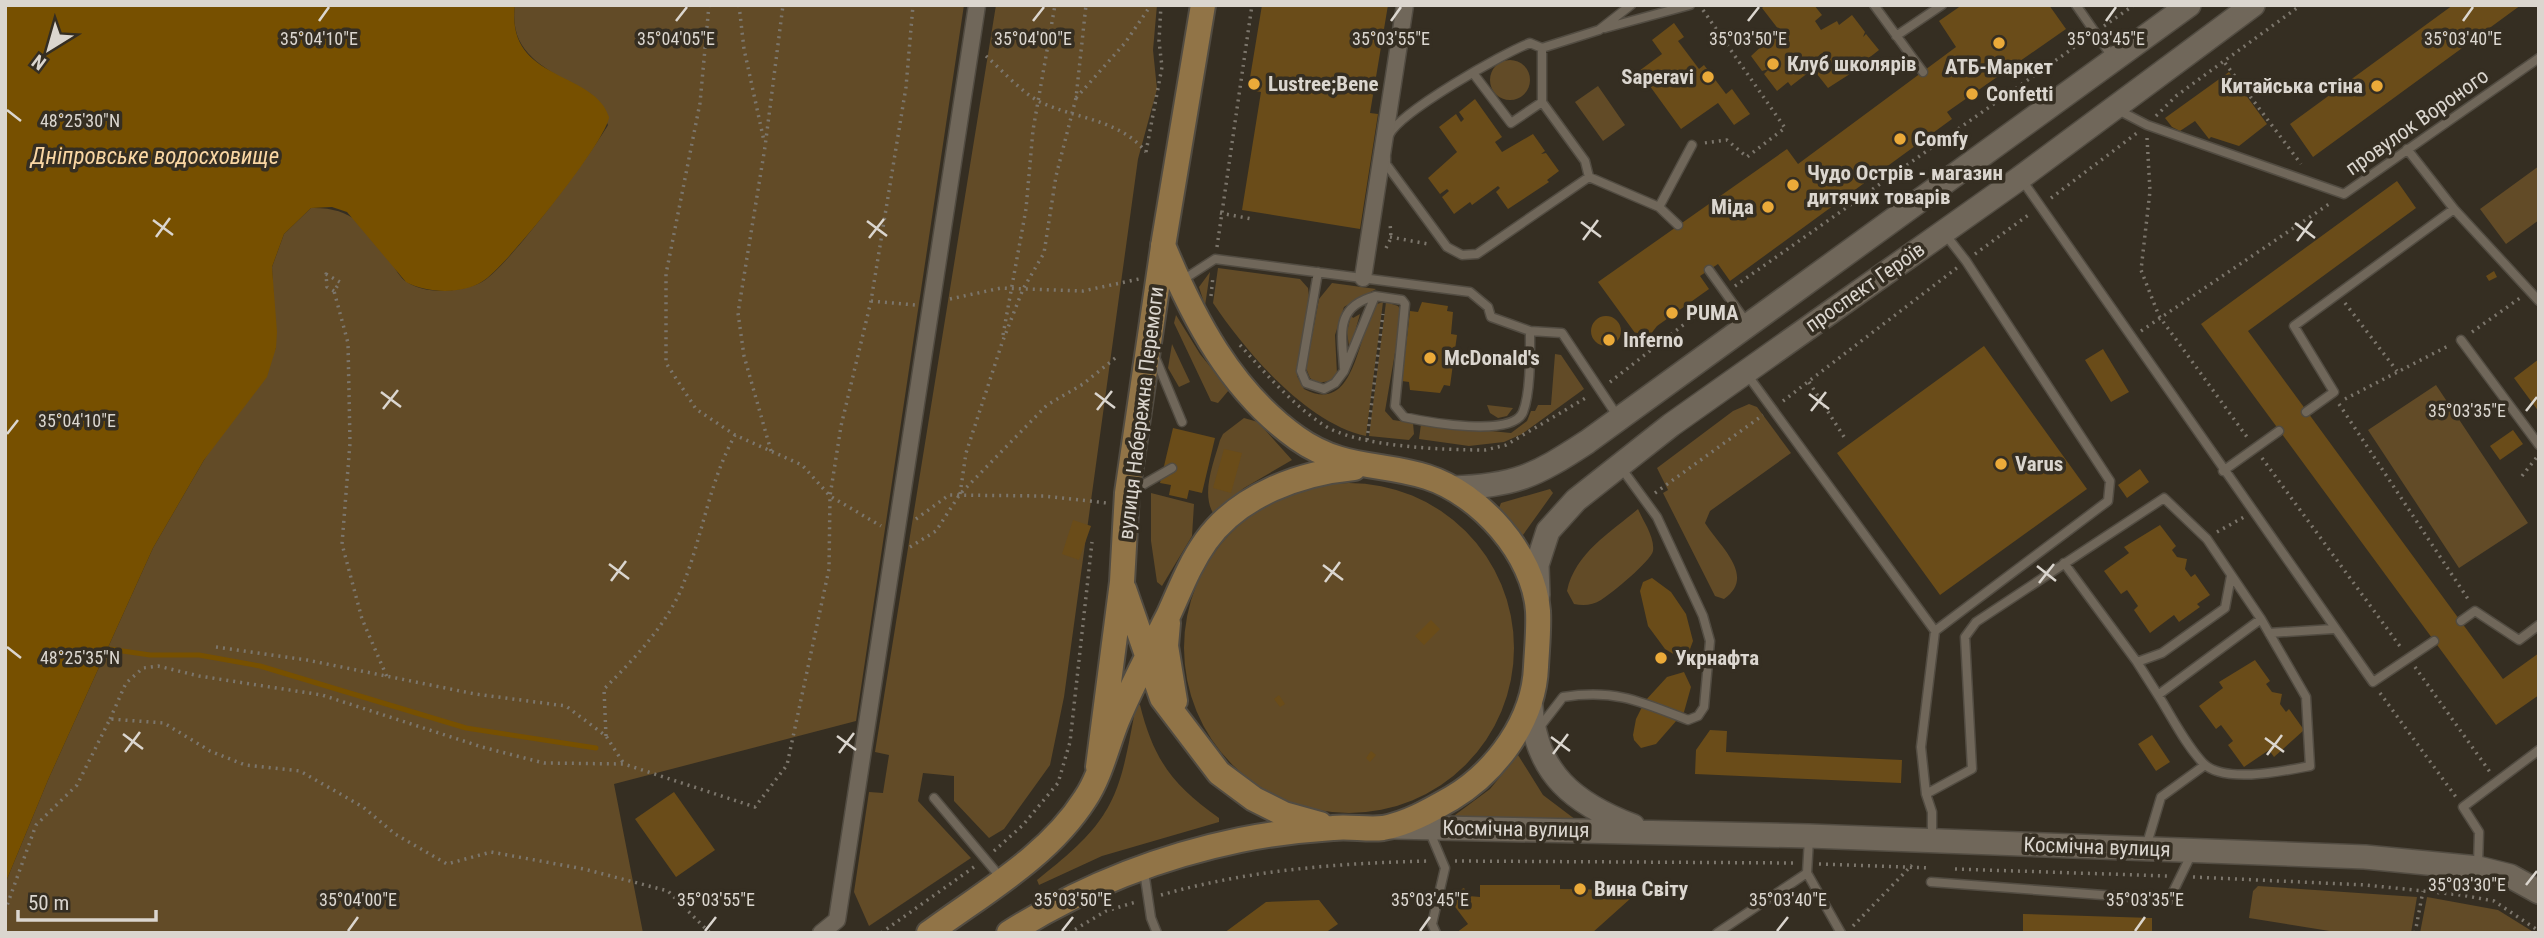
<svg xmlns="http://www.w3.org/2000/svg" width="2544" height="938" font-family="'Roboto Condensed',sans-serif">
<style>
.green{fill:#624b27}
.water{fill:#775000}
.lines{fill:none;stroke-linecap:round;stroke-linejoin:round}
.stream{stroke:#775000;stroke-width:5}
.building{fill:#6a4c19}
.lane-casing{stroke:#524c42;stroke-width:11}
.street-casing{stroke:#524c42;stroke-width:19}
.secondary-casing{stroke:#524c42;stroke-width:26}
.primary-casing{stroke:#524c42;stroke-width:28}
.path{stroke:#7c766c;stroke-width:3.5;stroke-dasharray:2 5;stroke-linecap:butt}
.lane{stroke:#70675a;stroke-width:8}
.street{stroke:#70675a;stroke-width:16}
.secondary{stroke:#70675a;stroke-width:23}
.primary{stroke:#917447;stroke-width:24}
.ticks{fill:none;stroke:#dbd6cf;stroke-width:2.5}
.poi-dot{fill:#ebaa39;stroke:#352e22;stroke-width:2.5}
.labels{text-anchor:middle;dominant-baseline:central;stroke-width:7;stroke-linejoin:round;paint-order:stroke}
.poi-label{font-size:21px;font-weight:bold;fill:#dbd6cf;stroke:#352e22;text-anchor:start}
.street-label{font-size:21px;fill:#dbd6cf;stroke:#352e22}
.water-label{font-size:23px;font-style:italic;fill:#fad7a4;stroke:#352e22}
.ticks-label{font-size:18px;text-anchor:middle;fill:#dbd6cf;stroke:#352e22;stroke-width:7;stroke-linejoin:round;paint-order:stroke}
</style>
<rect width="100%" height="100%" fill="#352e22"/>
<path class="green" d="M515 5H964L856 721 614 784 643 933H5V884L48 780 153 548 204 460 276 348 272 267 284 234 311 208C354 207 367 228 390 261 395 267 400 279 407 282 426 295 460 292 480 283 506 271 591 154 608 125 604 116 600 103 593 96 588 91 580 89 574 85 539 65 509 50 515 5Z
M996 5H1157L1153 50 1157 89 1138 159 1064 697 1050 765 1004 829 989 838 954 801V776L923 773 918 801 971 858 869 926 854 892 869 792 883 793 889 755 875 752Z
M1490 80a20 20 0 1 1 40 0a20 20 0 1 1-40 0Z
M1598 86 1625 125 1603 141 1575 102Z
M2539 166V220L2506 244 2480 209Z
M1218 268 1300 279 1308 288 1309 296 1297 376 1304 389C1357 417 1357 331 1377 304L1383 302 1366 436C1306 423 1246 352 1213 303Z
M1210 272 1205 306 1199 287Z
M1332 283 1376 289 1344 307 1335 335 1337 374 1330 381 1317 383 1310 378 1306 368 1319 299Z
M1386 302 1398 306 1402 312 1385 411 1393 420 1413 423 1414 434 1409 440 1369 436Z
M1360 314 1351 346H1349L1347 332 1351 315 1353 318Z
M1176 315 1200 354 1229 390 1218 403 1211 401 1174 323Z
M1172 344 1190 382 1179 387 1168 368Z
M1555 354 1561 355 1584 389 1522 434 1504 442 1469 446 1419 439 1421 424 1511 433 1527 421 1531 411H1535L1538 405H1551Z
M2436 385 2528 523 2459 568 2368 430Z
M1749 404 1757 407 1791 453 1710 511 1705 523C1719 546 1757 576 1724 599L1715 596 1663 493 1668 490 1657 468 1733 411Z
M1487 405 1513 408 1507 416 1498 418 1490 413Z
M1244 418 1258 422 1292 460 1244 488 1213 513C1201 492 1214 462 1220 440L1223 434Z
M1184 648a165 165 0 1 1 330 0a165 165 0 1 1-330 0Z
M1550 489 1553 493 1523 535H1517L1499 508 1501 503Z
M1151 493 1194 504 1192 536 1162 586 1157 582 1151 541Z
M1638 509C1643 521 1655 537 1653 551 1651 561 1611 594 1601 600 1593 605 1584 606 1574 604L1567 591C1575 553 1610 533 1638 509Z
M1136 705H1140C1154 761 1173 785 1219 818V822L1102 856 1039 885 1037 880C1115 819 1119 799 1136 705Z
M1518 755 1543 795 1580 823H1451L1455 815 1490 789Z
M2258 886 2417 897 2411 933H2342L2249 918 2253 891Z
M2427 897 2498 910 2535 933H2420Z"/>
<path class="water" d="M5 5H515C505 82 595 70 609 117 607 141 506 267 483 281 462 295 426 293 406 282L347 212 332 207 311 208 284 234 272 267 277 332 276 348 267 377 204 460 153 548 48 780 5 884Z"/>
<g class="lines">
<path class="stream" d="M109 649 150 655H199L260 666 466 728 596 748"/>
</g>
<path class="building" d="M1262 5H1388L1370 113 1378 114 1360 229 1242 210 1261 92 1248 90Z
M1765 5H1814L1822 15 1815 21 1821 30 1837 21 1839 25 1852 15 1865 32 1863 37 1866 34 1879 50 1865 61 1867 63 1828 88 1813 69 1791 86 1788 82 1777 91 1764 74 1769 69 1762 71 1751 56 1779 30 1762 8Z
M1962 5H2049L2066 29 1947 112 1952 119 1730 281 1718 264 1700 276 1709 289 1657 326 1643 344 1598 282 1787 149 1798 164 1956 47 1939 21Z
M2453 5H2521L2313 157 2290 124Z
M1674 23 1684 37 1678 41 1699 69 1704 65 1726 94 1732 89 1750 114 1734 125 1718 103 1681 129 1639 71 1662 54 1652 40Z
M2229 72 2267 124 2239 146 2211 137 2209 139 2195 121 2180 131 2172 127 2165 118Z
M1475 99 1502 137 1495 142 1502 152 1533 134 1545 151 1541 154 1546 153 1559 171 1547 180 1549 182 1508 209 1496 192 1500 188 1498 186 1472 205 1470 202 1454 214 1442 197 1449 191 1447 189 1440 194 1428 178 1457 152 1439 127 1456 114 1461 122 1464 119 1459 112Z
M2397 181 2416 208 2248 331 2503 679 2539 653V695L2496 725 2201 324Z
M2494 271 2497 277 2489 281 2486 276Z
M1422 302 1448 306 1447 311 1453 312 1451 334 1457 335 1450 386 1444 385 1440 393 1410 390 1409 382 1402 381 1410 311 1418 312Z
M1591 331a15 15 0 1 1 30 0a15 15 0 1 1-30 0Z
M1984 346 2087 489 1940 595 1837 453Z
M2103 349 2129 392 2111 402 2085 360Z
M2539 359V412L2514 378Z
M1173 428 1215 438 1202 493 1189 490 1187 499 1169 495 1171 485 1160 483Z
M2513 430 2523 444 2500 460 2490 446Z
M1224 449 1242 453 1231 493 1213 488Z
M2140 469 2149 482 2127 498 2118 485Z
M1073 520 1091 526 1079 560 1062 554Z
M2160 525 2176 546 2172 550 2177 557 2187 559 2185 569 2191 577 2195 574 2210 595 2197 604 2200 607 2179 622 2174 615 2150 633 2134 610 2138 606 2127 590 2121 594 2104 571 2129 553 2124 547Z
M1652 578 1671 592 1686 614 1693 641 1687 657 1680 658 1665 649 1648 626 1640 591 1643 582Z
M1431 620 1440 629 1424 645 1415 636Z
M2255 660 2270 681 2266 684 2272 692 2282 694 2280 704 2286 712 2289 709 2304 730 2274 757 2269 750 2244 767 2228 745 2233 741 2221 725 2216 729 2199 706 2223 688 2219 682Z
M1684 672 1691 687 1684 712 1656 744 1641 748 1634 740 1633 735 1636 719 1645 701 1667 677Z
M1279 695 1285 704 1280 707 1274 699Z
M1710 730 1727 731 1726 752 1902 760 1901 783 1695 774 1696 750Z
M2152 735 2170 762 2156 771 2138 744Z
M1371 751 1376 755 1370 762 1366 758Z
M674 792 715 850 676 877 635 819Z
M1480 885H1560V889L1640 890 1592 933H1456L1468 924 1447 896 1464 888 1469 896 1480 897Z
M1319 900 1338 924 1325 933H1224L1266 902Z
M2023 914 2152 918V933L2023 932Z"/>
<g class="lines">
<defs>
<path id="lane" d="M1874 5 1923 72
M2076 5 2113 58
M1605 28 1690 5
M1896 36 1942 5
M1542 48V102L1585 161 1589 177 1659 207 1678 225
M1473 73 1511 123 1542 102
M2118 110 2147 125 2344 194 2539 58
M1389 135C1400 112 1503 53 1530 43L1542 48 1599 30 1631 5
M2407 149 2454 209
M1386 158V164L1447 247 1462 255 1477 254 1589 177
M2022 180 2373 682 2434 641
M1659 207 1692 145
M1709 270 1747 323
M1318 272 1301 371 1306 383 1324 389 1335 383 1344 371 1375 296 1402 300 1405 304 1395 406 1404 417C1427 422 1513 438 1523 412 1531 392 1530 352 1530 331
M1181 281 1215 259 1470 292 1488 307 1491 317 1530 331 1562 333 1618 417
M2461 340 2539 445
M1155 357 1182 422
M1344 368C1342 334 1334 307 1375 296
M1746 373 1935 631 1921 747 1926 794
M2306 412 2334 392 2294 326 2454 209 2539 301
M2223 471 2279 431
M1132 491 1172 468
M2064 563 2137 662 2162 653 2225 608 2231 576
M2461 621 2475 611 2519 640 2539 625
M1935 631 2108 501 2110 481 1966 261 1945 234
M2269 633 2333 629
M2137 662 2158 695 2261 619 2306 697 2310 766C2284 771 2223 784 2203 763 2185 744 2172 717 2158 695
M1539 728 1563 697C1615 689 1640 701 1688 720L1698 716 1704 707 1710 641 1703 616 1657 517 1622 469
M934 798 1002 879
M1429 830 1445 868 1432 924 1436 933
M1932 839V812L1926 794 1972 769 1965 637 1976 622 2164 498 2207 539 2261 619
M2146 847 2161 797 2205 765
M2478 865 2479 832 2463 807 2539 750
M1144 871 1151 918 1157 933
M1807 873 1841 933
M1931 882 2169 900 2192 853
M1717 933 1807 873 1809 839"/>
<path id="street" d="M1363 278 1405 5
M821 933 837 920 977 5"/>
<path id="secondary" d="M1452 488C1515 486 1535 476 1587 442L2189 5
M1538 595 1537 565 1548 531 1576 500 1671 425 2020 178 2253 5
M1531 707C1536 774 1575 804 1633 826
M1393 827 1809 836 2365 857 2478 868 2510 876 2539 892"/>
<path id="primary" d="M1124 589 1162 698 1219 773 1254 799 1284 814 1320 824
M1168 623 1166 646 1175 701
M1098 767 1122 582 1127 493 1164 240 1203 5
M929 933C983 893 1048 857 1085 799 1100 777 1107 746 1117 721 1132 685 1150 651 1168 616 1180 590 1189 565 1206 541 1239 495 1300 473 1354 468
M1009 933C1080 888 1158 857 1240 840 1270 834 1302 830 1333 828 1349 826 1367 830 1383 828 1407 824 1431 810 1452 798 1497 771 1534 720 1536 667 1537 648 1539 629 1538 611 1534 554 1480 494 1427 477 1380 462 1342 470 1297 438 1231 391 1193 318 1163 245"/>
</defs>
<use href="#lane" class="lane-casing"/>
<use href="#street" class="street-casing"/>
<use href="#secondary" class="secondary-casing"/>
<use href="#primary" class="primary-casing"/>
<path class="path" d="M709 5 700 103 666 274V363L696 409 735 435
M739 5 744 49 764 141
M1703 10 1785 128 1747 157 1727 140 1704 143
M2104 26 2134 5
M986 56C1002 70 1021 92 1040 102 1076 119 1119 119 1146 152
M2225 63 2301 164
M1076 98 1125 43 1151 5
M2156 116 2176 96 2301 5
M2147 138 2150 191 2141 270 2159 316 2247 437
M1146 152 1162 67 1159 41 1161 5
M2051 198 2137 133
M1220 213 1252 219
M1390 237 1428 244
M1217 247 1252 5
M1386 248 1391 238 1390 222
M1975 254 2031 213
M1735 286 2086 39
M334 291 327 287 326 274 340 282 334 291 348 343 350 443 342 544 362 619 387 677
M1211 296 1213 276
M950 299 1001 288 1083 291 1139 279
M871 301 915 305
M2345 303 2397 371
M2141 331 2332 202
M2472 332 2520 298
M1003 335 1026 209 1033 130 1055 5
M1240 345C1265 373 1291 403 1322 424 1355 447 1444 450 1485 450L1506 445 1589 396
M1610 382 1714 301
M1809 382 1846 440
M2345 399 2450 345
M1783 401 1958 267
M2339 404 2470 602
M1367 440 1383 314
M771 451 744 356 738 313 765 147 783 5
M2262 458 2402 649
M2522 476 2537 457
M1655 493 1763 415
M960 494 966 453 1002 343 1023 289 1044 253 1056 176 1076 98 1086 5
M916 519 949 495 1044 496 1107 503
M2217 532 2244 517
M910 547 936 531 960 494 1047 405 1083 384 1119 355
M216 647 307 660 475 694 566 706 606 736 624 764
M2415 667 2490 772
M2380 693 2456 797
M110 719 126 683 143 668 158 666 199 676 322 695 482 747 544 763 624 764 755 807 787 765 829 569 830 496 841 426 871 301 906 87 913 5
M606 736 604 689C632 661 663 629 680 592 702 541 708 484 735 435L802 465 830 496 881 526
M994 851 1023 825 1058 783 1070 742 1092 542
M1455 861 1797 863
M1819 864 1930 868
M1955 869 2168 876
M2193 877 2366 885 2461 895 2494 901 2539 931
M1161 895C1249 870 1338 863 1430 861
M5 911 36 825 77 785 110 719 164 723 210 751 245 765 300 771 363 807 395 834 447 864 491 852 584 869 668 891 710 933
M1853 926 1912 865
M881 933 974 867
M1069 933 1106 911 1136 902
M2415 933 2423 891"/>
<use href="#lane" class="lane"/>
<use href="#street" class="street"/>
<use href="#secondary" class="secondary"/>
<use href="#primary" class="primary"/>
</g>
<path class="ticks" d="M319 21 329 7M676 21 687 7M1033 21 1044 7M1391 21 1401 7M1748 21 1759 7M2106 21 2116 7M2463 21 2473 7M7 110 21 121M153 220 173 235M867 221 887 236M1581 222 1601 237M2295 223 2315 238M156 237 170 218M869 238 884 219M1583 240 1598 220M2297 241 2312 221M381 392 401 407M1095 393 1115 408M1809 394 1829 409M383 409 398 390M1097 410 1112 391M1811 411 1826 392M2526 411 2537 397M7 434 18 420M609 564 629 579M1323 565 1343 580M2037 566 2056 581M611 581 626 561M1325 582 1340 562M2039 583 2054 564M7 647 21 658M123 734 143 749M837 736 856 750M1551 737 1570 751M2265 738 2284 752M125 752 140 732M839 753 854 733M1553 754 1568 734M2267 755 2282 735M2526 885 2537 871M348 931 358 917M705 931 716 917M1062 931 1073 917M1420 931 1430 917M1777 931 1788 917M2135 931 2145 917"/>
<g class="poi-dot">
<circle cx="1999" cy="43" r="7"/>
<circle cx="1773" cy="64" r="7"/>
<circle cx="1708" cy="77" r="7"/>
<circle cx="1254" cy="84" r="7"/>
<circle cx="2377" cy="86" r="7"/>
<circle cx="1972" cy="94" r="7"/>
<circle cx="1900" cy="139" r="7"/>
<circle cx="1793" cy="185" r="7"/>
<circle cx="1768" cy="207" r="7"/>
<circle cx="1672" cy="313" r="7"/>
<circle cx="1609" cy="340" r="7"/>
<circle cx="1430" cy="358" r="7"/>
<circle cx="2001" cy="464" r="7"/>
<circle cx="1661" cy="658" r="7"/>
<circle cx="1580" cy="889" r="7"/>
</g>
<g class="labels">
<g class="poi-label">
<text x="1787" y="64">Клуб школярів</text>
<text x="1999" y="67" text-anchor="middle">АТБ-Маркет</text>
<text x="1694" y="77" text-anchor="end">Saperavi</text>
<text x="1268" y="84">Lustree;Bene</text>
<text x="2363" y="86" text-anchor="end">Китайська стіна</text>
<text x="1986" y="94">Confetti</text>
<text x="1914" y="139">Comfy</text>
<text x="1807" y="173">Чудо Острів - магазин<tspan x="1807" dy="24">дитячих товарів</tspan></text>
<text x="1754" y="207" text-anchor="end">Міда</text>
<text x="1686" y="313">PUMA</text>
<text x="1623" y="340">Inferno</text>
<text x="1444" y="358">McDonald's</text>
<text x="2015" y="464">Varus</text>
<text x="1675" y="658">Укрнафта</text>
<text x="1594" y="889">Вина Світу</text>
</g>
<g class="street-label">
<text transform="translate(2417 122) rotate(-35)">провулок Вороного</text>
<text transform="translate(1865 287) rotate(-35)">проспект Героїв</text>
<text transform="translate(1141 413) rotate(-83)">вулиця Набережна Перемоги</text>
<text transform="translate(1516 829) rotate(1)">Космічна вулиця</text>
<text transform="translate(2097 847) rotate(2)">Космічна вулиця</text>
</g>
<g class="water-label">
<text x="155" y="156">Дніпровське водосховище</text>
</g>
</g>
<g class="ticks-label">
<text x="319" y="45">35°04'10"E</text>
<text x="676" y="45">35°04'05"E</text>
<text x="1033" y="45">35°04'00"E</text>
<text x="1391" y="45">35°03'55"E</text>
<text x="1748" y="45">35°03'50"E</text>
<text x="2106" y="45">35°03'45"E</text>
<text x="2463" y="45">35°03'40"E</text>
<text x="80" y="127">48°25'30"N</text>
<text x="2467" y="417">35°03'35"E</text>
<text x="77" y="427">35°04'10"E</text>
<text x="80" y="664">48°25'35"N</text>
<text x="2467" y="891">35°03'30"E</text>
<text x="358" y="906">35°04'00"E</text>
<text x="716" y="906">35°03'55"E</text>
<text x="1073" y="906">35°03'50"E</text>
<text x="1430" y="906">35°03'45"E</text>
<text x="1788" y="906">35°03'40"E</text>
<text x="2145" y="906">35°03'35"E</text>
</g>
<rect width="2544" height="938" fill="none" stroke="#dbd6cf" stroke-width="14"/>
<g transform="translate(49 49) rotate(217)" stroke="#352e22" stroke-width="5" paint-order="stroke">
<path d="M0-5L12 26L0 18L-12 26Z" fill="#dbd6cf"/>
<text y="-10" font-size="19" font-weight="bold" text-anchor="middle" fill="#dbd6cf">N</text>
</g>
<path d="M18 910v10h138v-10" fill="none" stroke="#dbd6cf" stroke-width="3.5"/>
<text x="28" y="910" font-size="21" fill="#dbd6cf" stroke="#352e22" stroke-width="5" paint-order="stroke">50 m</text>
</svg>
